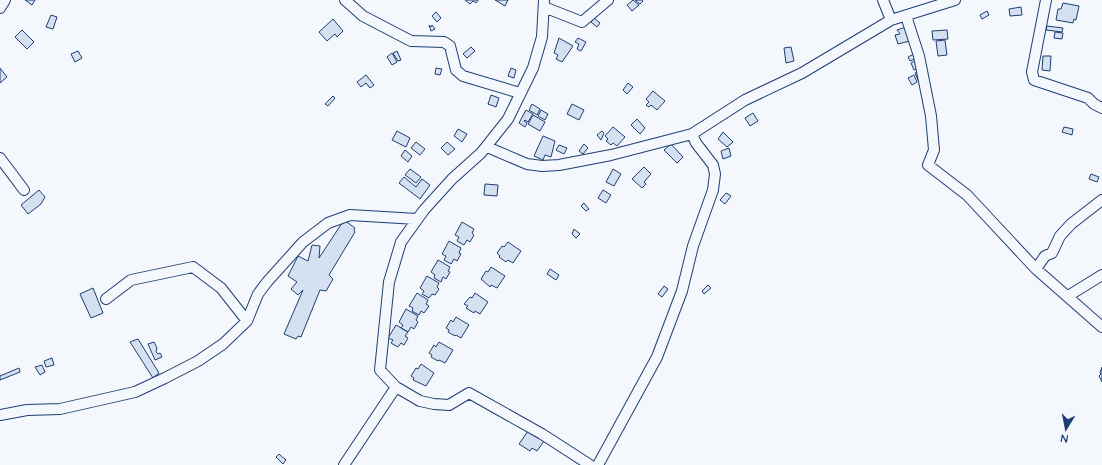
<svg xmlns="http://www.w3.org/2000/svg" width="1102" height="465" font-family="Quicksand,sans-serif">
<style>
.building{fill:#d5e0f0;stroke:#1d3f73}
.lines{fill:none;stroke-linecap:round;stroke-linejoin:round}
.minor-casing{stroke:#1d3f73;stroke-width:12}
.minor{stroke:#f4f7fb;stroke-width:10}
</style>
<rect width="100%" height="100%" fill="#f4f7fb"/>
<path class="building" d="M25 0H35L32 5Z
M465 0H478L476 3 473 1 470 4Z
M495 0H508L505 6Z
M633 0 639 5 632 11 627 5Z
M635 0H642L643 1 640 4Z
M1063 3 1079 6 1076 20 1074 19 1073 23 1056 20 1058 9H1061Z
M1021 7 1022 15 1010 16 1009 9Z
M987 11 989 15 982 19 980 15Z
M436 12 441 18 437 22 432 16Z
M51 15 57 17 53 29 46 27Z
M594 18 600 23 597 27 591 22Z
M333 19 343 31 337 37 335 34 327 41 319 32Z
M429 25 431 27 432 25 435 29 431 31Z
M1047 26 1063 28 1062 32 1046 30Z
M906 27 910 41 898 44 895 35 900 34 897 30Z
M22 30 34 42 27 49 15 37Z
M947 30 948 39 933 40 932 31Z
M1055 32 1063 33 1062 39 1054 38Z
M559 38 573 46 562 62 556 59 558 55 554 53Z
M578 38 586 42 581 51 577 49 579 44 575 42Z
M945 40 947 55 938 56 936 41Z
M471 47 475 51 467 58 463 54Z
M791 47 794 61 786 63 784 48Z
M78 51 82 58 75 62 71 54Z
M397 51 401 60 398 61 393 53Z
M392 53 397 62 392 65 387 57Z
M914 54 917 58 910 61 908 57Z
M1043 56H1051L1050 71 1042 70Z
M917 60 920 68 914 70 911 63Z
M0 68 7 77 0 83Z
M436 68 442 69 440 75 435 74Z
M511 68 516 70 514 78 508 76Z
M919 71 923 81 919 82 915 73Z
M366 75 374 85 370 88 366 83 361 87 357 82Z
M914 75 917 82 912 85 908 78Z
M628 83 633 87 627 94 623 90Z
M653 91 665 101 657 110 651 105 649 107 646 105 649 102 646 99Z
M491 95 499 98 496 107 488 104Z
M333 96 335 98 328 106 325 104Z
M532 104 540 109 537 115 529 110Z
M572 104 584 110 579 120 567 114Z
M526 110 533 114 528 122 525 120 524 121 527 123 525 127 519 123Z
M541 110 548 114 545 120 538 116Z
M753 113 758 121 750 126 745 118Z
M533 115 545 122 540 131 528 124Z
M637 119 645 128 640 134 631 125Z
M613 127 625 137 617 146 613 143 611 145 606 141 608 139 605 136Z
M1064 127 1073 129 1072 135 1062 132Z
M458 129 467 134 462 142 454 136Z
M397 131 410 138 406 147 392 140Z
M602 131 604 133 601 140 597 135Z
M723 132 733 142 727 147 718 139Z
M543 136 555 141 551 157 545 155 543 160 534 156Z
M416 142 425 149 420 155 411 148Z
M447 142 455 149 448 155 441 148Z
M584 144 588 148 583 154 579 151Z
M671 144 683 157 677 163 664 150Z
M559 145 567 148 564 154 556 150Z
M729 148 731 156 723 159 721 151Z
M405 150 412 156 408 162 401 156Z
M644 167 651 174 644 182 646 184 642 188 632 179Z
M410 169 421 177 416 183 405 175Z
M613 169 621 174 614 186 606 182Z
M1091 174 1099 177 1097 182 1089 179Z
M404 177 416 187 422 179 430 185 420 199 399 183Z
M485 184 498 185 497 196 484 195Z
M39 190 45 197 41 204 28 214 21 205Z
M603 190 611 195 606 203 598 198Z
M726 193 731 196 725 204 720 200Z
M584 203 589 209 586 211 581 206Z
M344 220 355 228 354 230 355 232 329 275 333 279 326 291 320 290 301 337 298 336 296 339 284 334 303 290 298 295 291 289 297 282 288 276 298 256 308 261 312 245 320 246 319 258Z
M462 222 474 229 472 233 474 235 470 242 467 240 464 245 457 241 459 237 455 235Z
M574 229 580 234 576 238 572 234Z
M449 241 461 248 459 253 461 254 457 261 454 259 451 264 444 260 446 256 442 254Z
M508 242 521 251 513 263 508 260 506 262 499 257 500 256 497 253 502 246 504 247Z
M438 260 450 267 448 271 450 272 446 279 443 277 441 282 434 278 435 275 431 272Z
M491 267 505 276 497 288 491 285 490 287 481 279 486 271 488 272Z
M550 269 559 275 556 280 547 274Z
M427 276 439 283 437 287 439 289 435 295 432 294 429 298 422 294 424 291 420 288Z
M708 285 711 288 704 294 702 291Z
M664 286 668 289 662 297 658 294Z
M93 288 103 313 91 318 80 294Z
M417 293 428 300 426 304 429 306 424 313 421 311 419 315 412 311 413 308 409 306Z
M475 293 488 302 480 314 475 311 474 313 466 308 468 306 464 304 470 297 472 298Z
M406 309 418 316 416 320 418 322 414 329 411 327 408 332 401 328 403 325 399 322Z
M456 317 469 325 461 338 456 335 455 336 448 332 449 330 446 328 451 320 453 322Z
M396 325 408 332 405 336 408 338 404 345 401 343 398 347 391 343 393 340 388 338Z
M138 339 159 373 153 378 130 342Z
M154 342 157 348 156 352 158 354 160 353 162 357 155 360 148 344Z
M439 342 453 350 445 363 439 360 438 361 431 357 432 355 429 353 434 345 436 347Z
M52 358 54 365 46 367 44 361Z
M421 364 434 373 426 386 413 380 414 378 411 376 416 368 418 369Z
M42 365 45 372 40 375 35 367Z
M1102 367V382L1099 376 1101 374 1100 373Z
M19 368 20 372 0 380V376Z
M528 431 544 441 537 451 532 448 530 451 519 444Z
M279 454 286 460 283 464 276 457Z"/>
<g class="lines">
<defs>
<path id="minor" d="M345 0 363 16 411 41 444 42 450 46 456 70 463 76 520 93
M544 0 542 37 533 68 508 119 481 153 452 179 424 210 401 242 389 282 380 370 396 387 420 401 434 404 449 405 469 393 542 434 590 465
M883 0 891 20
M1046 0 1032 72 1034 80 1088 98 1094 104 1102 108
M544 7 582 22 608 0
M0 8 5 0
M906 16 919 56 931 116 934 150 928 165 967 195 1036 269 1102 327
M487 147 527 164 542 166 559 165 611 155 692 134 745 100 802 73 891 20 955 0
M0 158 24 190
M1036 269 1045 256 1052 253 1060 236 1071 224 1102 200
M1068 296 1102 275
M106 299 131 280 193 267 221 288 247 321
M0 415 27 410 60 409 135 392 165 378 198 361 223 344 247 321 258 294 267 282 303 242 328 223 350 215 417 219
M344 465 396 387
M598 465 657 357 682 291 693 246 713 190 715 174 713 165 696 143 692 134"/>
</defs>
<use href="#minor" class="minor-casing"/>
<use href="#minor" class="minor"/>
</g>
<g transform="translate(1066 429) rotate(190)" stroke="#f4f7fb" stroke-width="3" paint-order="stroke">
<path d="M0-3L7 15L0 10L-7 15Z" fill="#1d3f73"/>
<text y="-6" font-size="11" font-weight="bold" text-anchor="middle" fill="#1d3f73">N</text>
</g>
</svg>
